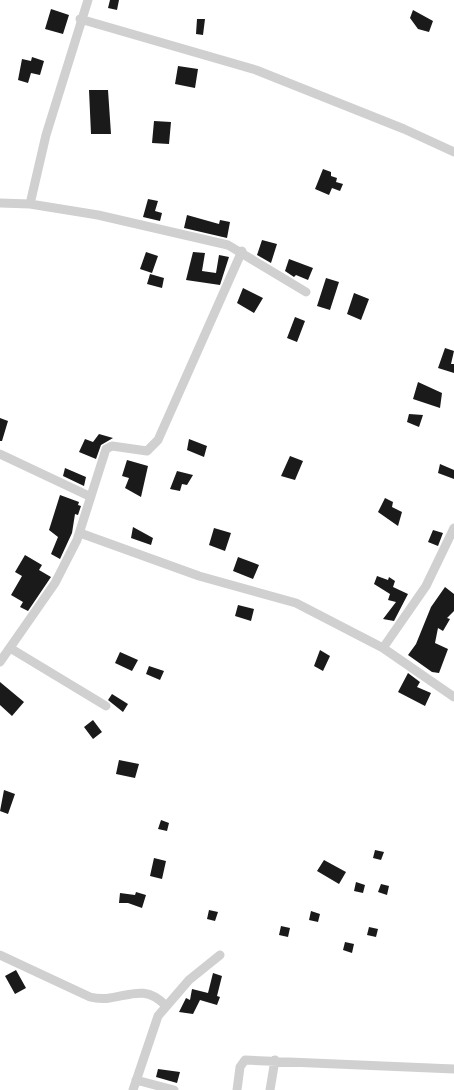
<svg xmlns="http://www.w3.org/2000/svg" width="454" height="1090" font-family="'Roboto Condensed',sans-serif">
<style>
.building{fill:#1a1a1a}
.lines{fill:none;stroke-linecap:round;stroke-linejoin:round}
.minor{stroke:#d0d0d0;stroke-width:9}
</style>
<rect width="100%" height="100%" fill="#fff"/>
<path class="building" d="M110 0H119L117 10 108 8Z
M51 9 69 15 63 34 45 29Z
M413 10 433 21 429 32 418 29 410 18Z
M197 19H205L203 35 196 34Z
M32 57 44 61 40 75 31 73 28 83 18 80 22 59 31 61Z
M178 66 198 69 195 88 175 84Z
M89 90H108L111 134H91Z
M154 121 171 122 169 144 152 143Z
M323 169 331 172V176L337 178 336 182 343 184 340 191 332 188 329 195 315 189Z
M148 199 158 201 155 211 162 213 160 221 143 217Z
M187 215 219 224 220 220 230 222 227 238 184 228Z
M262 240 277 244 271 263 257 255Z
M146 252 158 256 152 273 140 269Z
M193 252 205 253 202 271 216 273 219 255 229 257 220 285 186 280Z
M289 259 313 268 308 280 296 275 294 277 285 271Z
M150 274 164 278 162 288 147 284Z
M326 278 339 282 330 310 317 306Z
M243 288 263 298 254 313 237 303Z
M354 293 369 299 361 320 347 314Z
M295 317 305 321 297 342 287 338Z
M445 348 454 351 451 364H454V373L438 368Z
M418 382 442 393 440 408 413 399Z
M409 414 423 415 419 427 407 422Z
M0 418 8 421 2 441H0Z
M99 434 113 438 101 445 96 459 79 452 85 439 93 442Z
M189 439 207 446 204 457 187 450Z
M290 456 303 461 295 480 281 476Z
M127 460 148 466 141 497 125 488 129 478 122 476Z
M440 464 454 470V479L438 473Z
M65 468 86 477 84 486 63 476Z
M177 471 193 475 187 485 182 484 180 491 170 489Z
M60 495 79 502 78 505 81 506 78 515 75 514 72 533 60 559 51 554 58 537 49 530Z
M385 498 393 502 392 507 402 512 398 526 378 512Z
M133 527 153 538 151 545 131 538Z
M214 528 231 533 225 551 209 545Z
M433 530 443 533 438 546 428 542Z
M25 555 42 565 39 570 51 577 28 611 20 607 23 602 11 595 22 576 15 572Z
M238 557 259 565 253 579 233 571Z
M377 576 388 580 389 577 395 581 393 587 408 594 394 621 383 619 396 602 388 600 390 594 374 584Z
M445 587 454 594V611L447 618 450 619 443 631 438 628 435 643 448 649 439 673 432 672 408 655 416 644 431 607Z
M238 605 254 609 251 621 235 616Z
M320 650 330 656 323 671 314 666Z
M120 652 138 660 132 671 115 663Z
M149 666 164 671 160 680 146 674Z
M408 673 420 682 417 687 431 693 425 706 398 692Z
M0 682 24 702 12 716 0 705Z
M112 694 128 704 123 712 108 700Z
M93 720 102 732 93 739 84 727Z
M119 760 139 764 135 778 116 774Z
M4 790 15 794 8 814 0 811Z
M161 820 169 823 167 831 158 829Z
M375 850 384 852 381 860 373 858Z
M154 858 166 861 162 879 150 876Z
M324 860 346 872 339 884 317 871Z
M356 882 365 885 363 893 354 891Z
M381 884 389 886 387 895 378 892Z
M136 892 146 895 142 908 128 903H119L120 893 135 895Z
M209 910 218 912 215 921 207 919Z
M311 911 320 914 318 922 309 920Z
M281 926 290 928 288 937 279 935Z
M369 927 378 929 376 937 367 935Z
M345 942 354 944 352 953 343 950Z
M16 970 26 988 15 994 5 976Z
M213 973 222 976 217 996 220 997 217 1005 200 1000 193 1014 179 1012 186 998 190 1000 192 989 208 993Z
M158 1069 180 1072 177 1083 156 1077Z"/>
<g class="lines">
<path class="minor" d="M80 19 256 70 404 129 454 152
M0 203 30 204 98 215 228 245 306 292
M30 204 46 135 88 0
M0 454 89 496
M80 533 199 576 296 603 383 648 454 697
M10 648 106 706
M383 648 426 586 454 528
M0 662 55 583 77 540 106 449 112 446 147 451 158 440 242 251
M0 955 90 997C119 1005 140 979 165 1005
M136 1080 174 1090
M133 1090 158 1016 189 980 220 955
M237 1090 240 1067 245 1060 454 1069
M270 1090 275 1060"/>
</g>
</svg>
